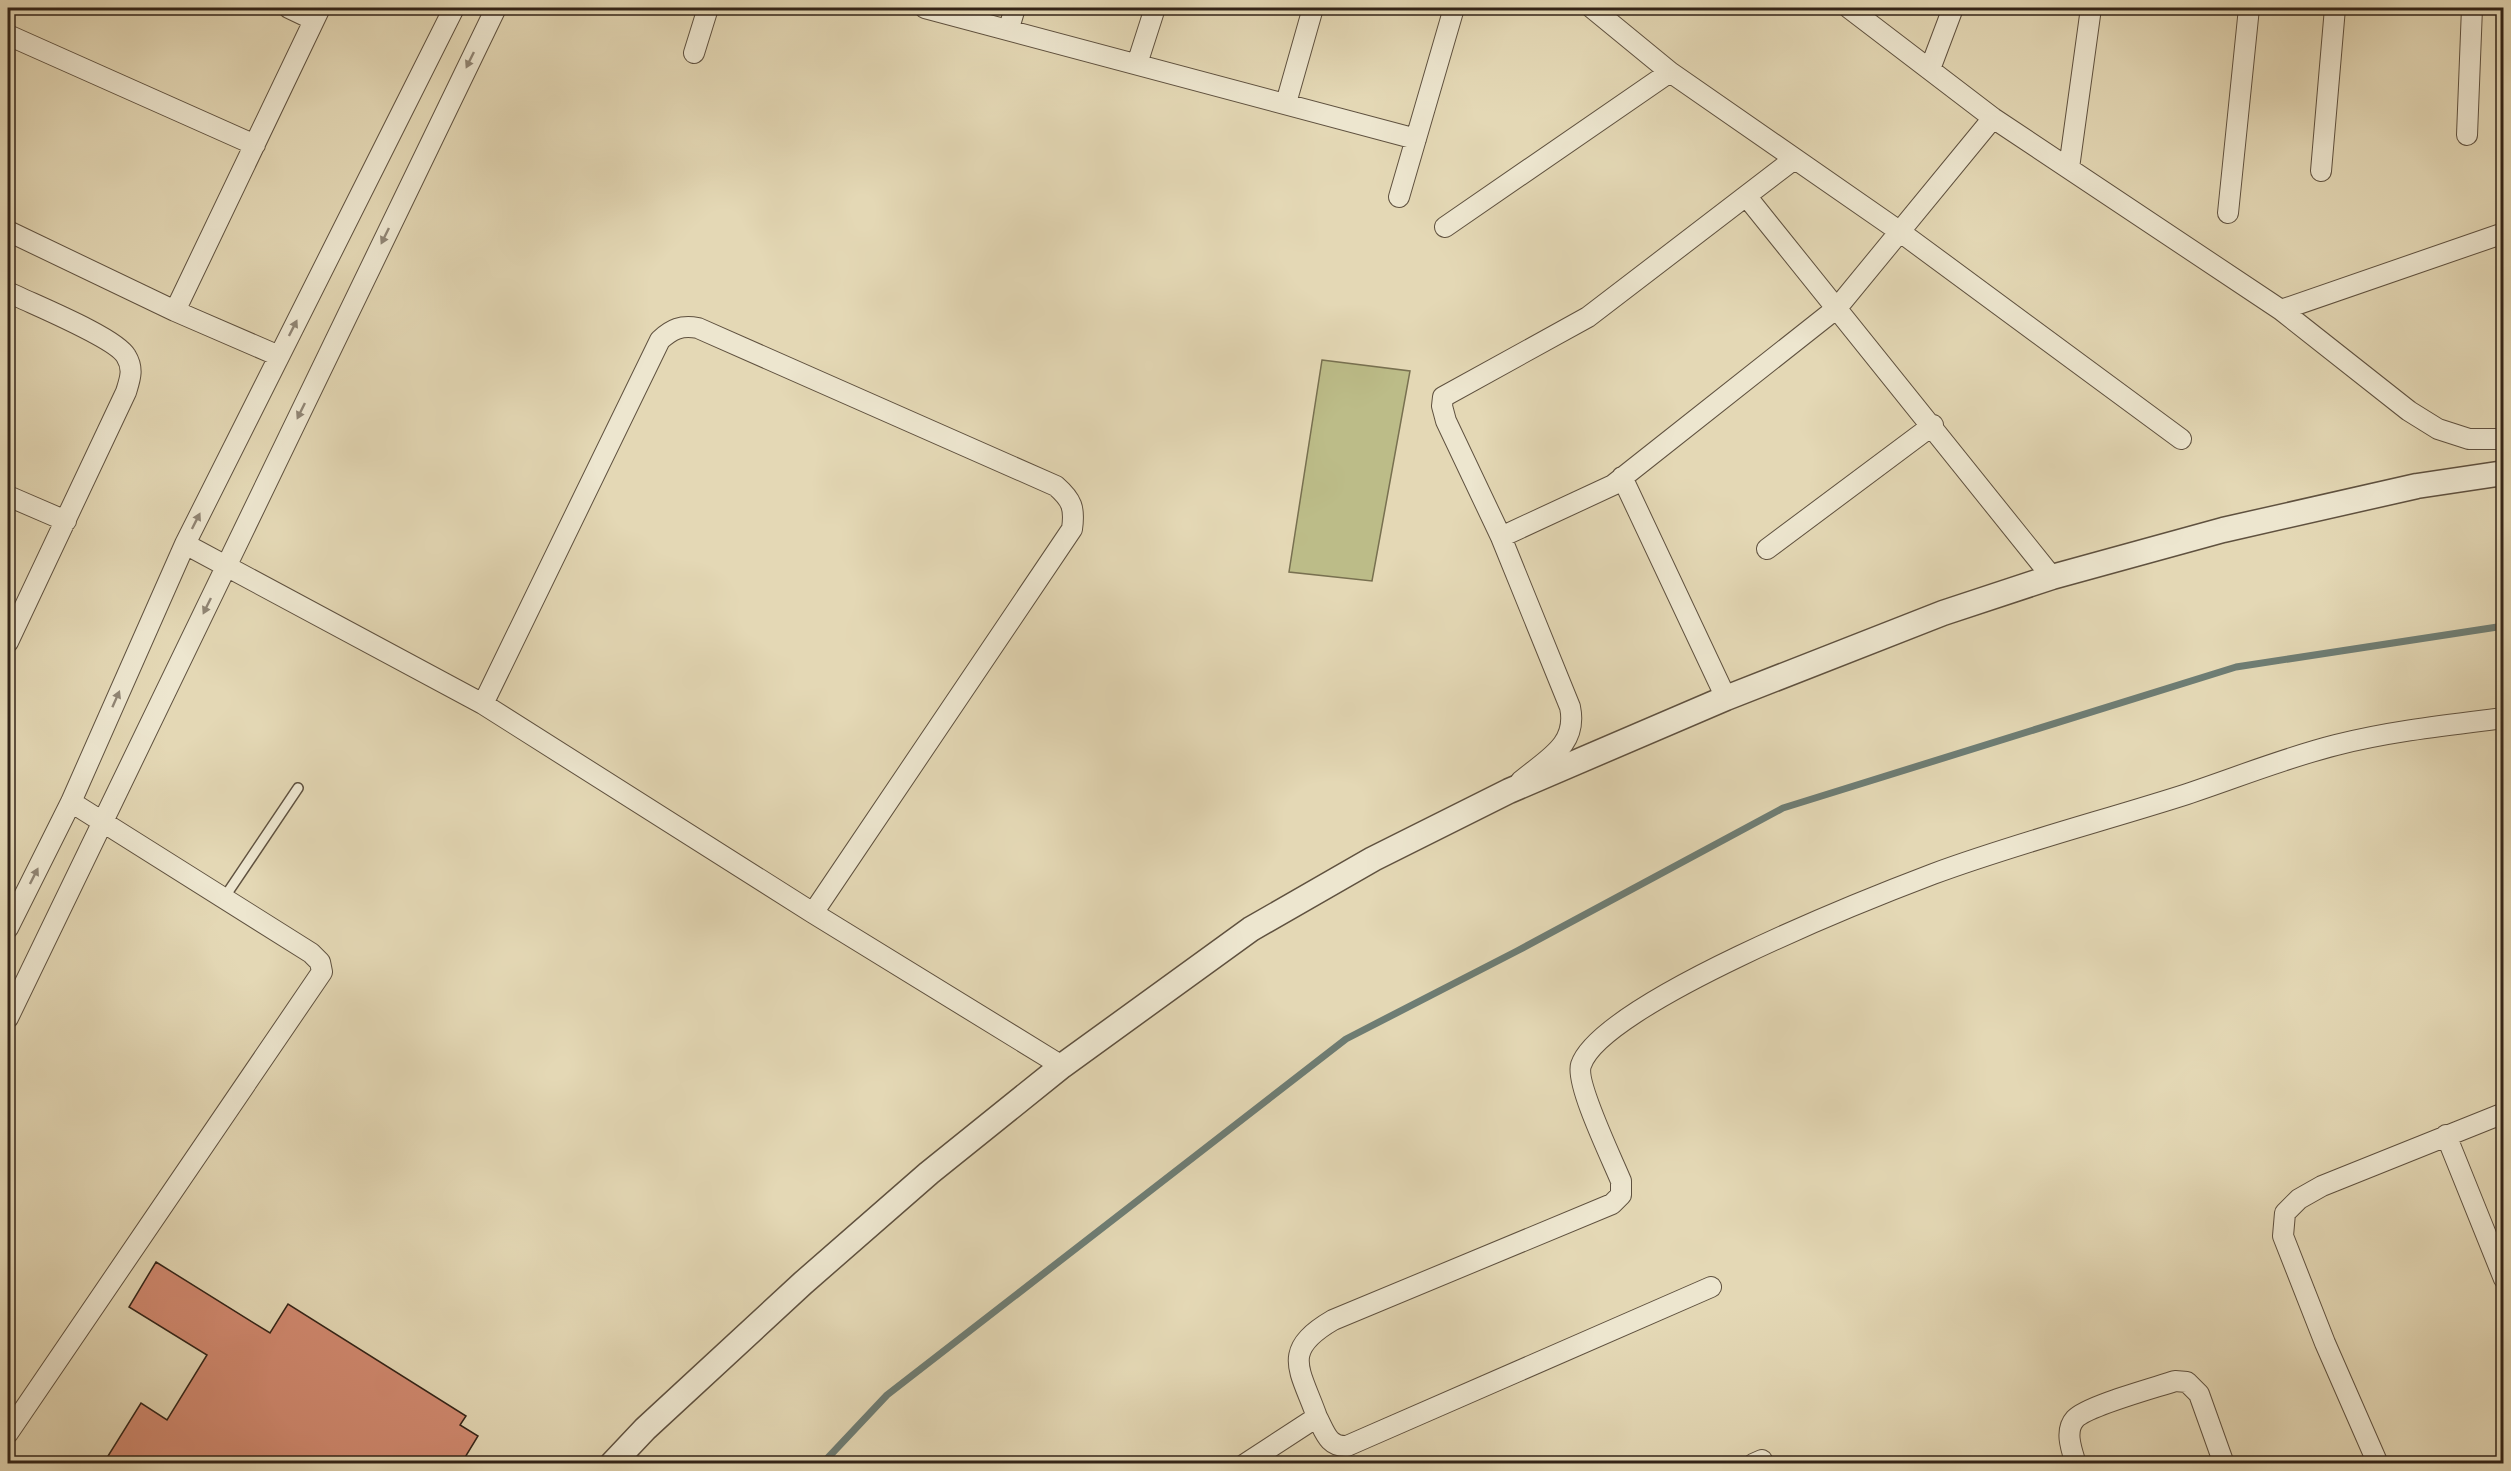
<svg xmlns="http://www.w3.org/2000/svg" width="2511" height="1471" font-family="'Libre Bodoni',serif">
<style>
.green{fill:#bcbc88;stroke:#787050;stroke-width:1.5}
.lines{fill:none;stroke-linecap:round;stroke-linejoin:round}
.stream{stroke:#6e7d74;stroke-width:7}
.building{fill:#d28a71;stroke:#332418;stroke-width:1.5}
.service-casing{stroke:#5f513f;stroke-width:12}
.minor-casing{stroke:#5f513f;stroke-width:22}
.tertiary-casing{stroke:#5f513f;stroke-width:27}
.service{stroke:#ede6cf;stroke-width:9}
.minor{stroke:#ede6cf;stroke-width:20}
.tertiary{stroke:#ede6cf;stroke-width:24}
.oneway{fill:#908574}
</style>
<rect width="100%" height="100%" fill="#e4d8b5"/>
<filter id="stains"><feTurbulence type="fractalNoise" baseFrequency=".00333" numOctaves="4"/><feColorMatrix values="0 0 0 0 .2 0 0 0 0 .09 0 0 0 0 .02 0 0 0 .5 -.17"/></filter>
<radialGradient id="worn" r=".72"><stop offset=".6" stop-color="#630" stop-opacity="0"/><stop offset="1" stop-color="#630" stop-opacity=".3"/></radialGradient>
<path class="green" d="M1322 360 1410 371 1372 581 1289 572Z"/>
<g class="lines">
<path class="stream" d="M822 1464 887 1395 1346 1039 1517 951 1783 808 2236 667 2504 626"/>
</g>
<path class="building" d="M156 1262 270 1333 288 1304 466 1416 460 1425 478 1436 461 1464H120L108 1456 141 1403 167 1420 207 1355 129 1307Z"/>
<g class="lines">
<defs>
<path id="service" d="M224 898 298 788"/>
<path id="minor" d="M289 8 314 20
M925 8 1416 139
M1592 8 1670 72 1899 231 2181 439
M1849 8 1993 118 2281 310 2409 411 2438 429 2469 439H2504
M1009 28 1015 8
M8 35 255 145
M694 53 708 8
M1137 64 1155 8
M1930 69 1953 8
M1286 103 1313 8
M2467 135 2472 8
M2069 168 2091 8
M2321 171 2335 8
M1399 197 1454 8
M1747 197 2052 577
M2228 213 2249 8
M1445 227 1670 72
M8 231 175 311 279 356
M8 292C32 304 115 337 126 356 134 369 130 379 126 392L8 642
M2281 310 2504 233
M175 311 320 8
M1622 477 1726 698
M8 496 66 521
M1501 537 1613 485 1837 308 1993 118
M185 544 483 704 813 913 1062 1066
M1767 549 1933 425
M483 704 660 340C672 329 681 325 698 328L1056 486C1072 500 1075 508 1072 529L813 913
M1521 781C1547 759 1578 745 1570 707L1501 537 1446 421 1442 406 1443 397 1588 317 1793 160
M8 928 71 802 185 544 454 8
M8 1018 496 8
M2446 1135 2504 1279
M1317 1417C1325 1432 1328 1447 1347 1446L1711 1287
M8 1433 322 972 320 962 311 953 71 802
M1245 1464 1317 1417C1300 1369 1280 1351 1333 1320L1612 1204 1621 1195V1181C1612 1159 1575 1083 1581 1065 1601 1004 1867 899 1933 874 2014 844 2099 822 2181 796 2233 779 2284 758 2336 745 2391 731 2448 725 2504 718
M1753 1464 1762 1460
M2076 1464C2072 1451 2064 1431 2075 1419 2087 1406 2154 1388 2175 1381L2187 1382 2199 1394 2224 1464
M2378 1464 2325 1343 2283 1236 2285 1213 2299 1199 2322 1186 2504 1113"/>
<path id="tertiary" d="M612 1464 645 1429 803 1283 929 1173 1062 1066 1251 929 1373 859 1509 791 1726 698 1943 613 2052 577 2223 530 2417 486 2504 473"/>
</defs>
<use href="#service" class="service-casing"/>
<use href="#minor" class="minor-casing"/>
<use href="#tertiary" class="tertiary-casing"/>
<use href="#service" class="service"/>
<use href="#minor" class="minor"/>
<use href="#tertiary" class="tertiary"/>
</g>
<defs><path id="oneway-solid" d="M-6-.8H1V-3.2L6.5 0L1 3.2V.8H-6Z" transform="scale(1.5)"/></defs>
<g class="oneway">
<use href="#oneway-solid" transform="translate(470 60) rotate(116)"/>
<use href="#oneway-solid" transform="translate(385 236) rotate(116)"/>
<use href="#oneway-solid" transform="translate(293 328) rotate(-63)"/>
<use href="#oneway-solid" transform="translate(301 411) rotate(116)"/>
<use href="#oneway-solid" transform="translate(196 521) rotate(-63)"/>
<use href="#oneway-solid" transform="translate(207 606) rotate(116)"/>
<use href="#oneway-solid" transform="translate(116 699) rotate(-66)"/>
<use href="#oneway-solid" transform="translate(34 876) rotate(-63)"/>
</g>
<rect width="2511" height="1471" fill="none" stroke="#e4d8b5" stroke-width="30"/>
<rect x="9" y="9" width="2493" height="1453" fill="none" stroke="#332418" stroke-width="3"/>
<rect x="15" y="15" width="2481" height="1441" fill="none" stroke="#332418" stroke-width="1.5"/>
<rect width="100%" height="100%" filter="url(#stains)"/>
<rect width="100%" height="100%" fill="url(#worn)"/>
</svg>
